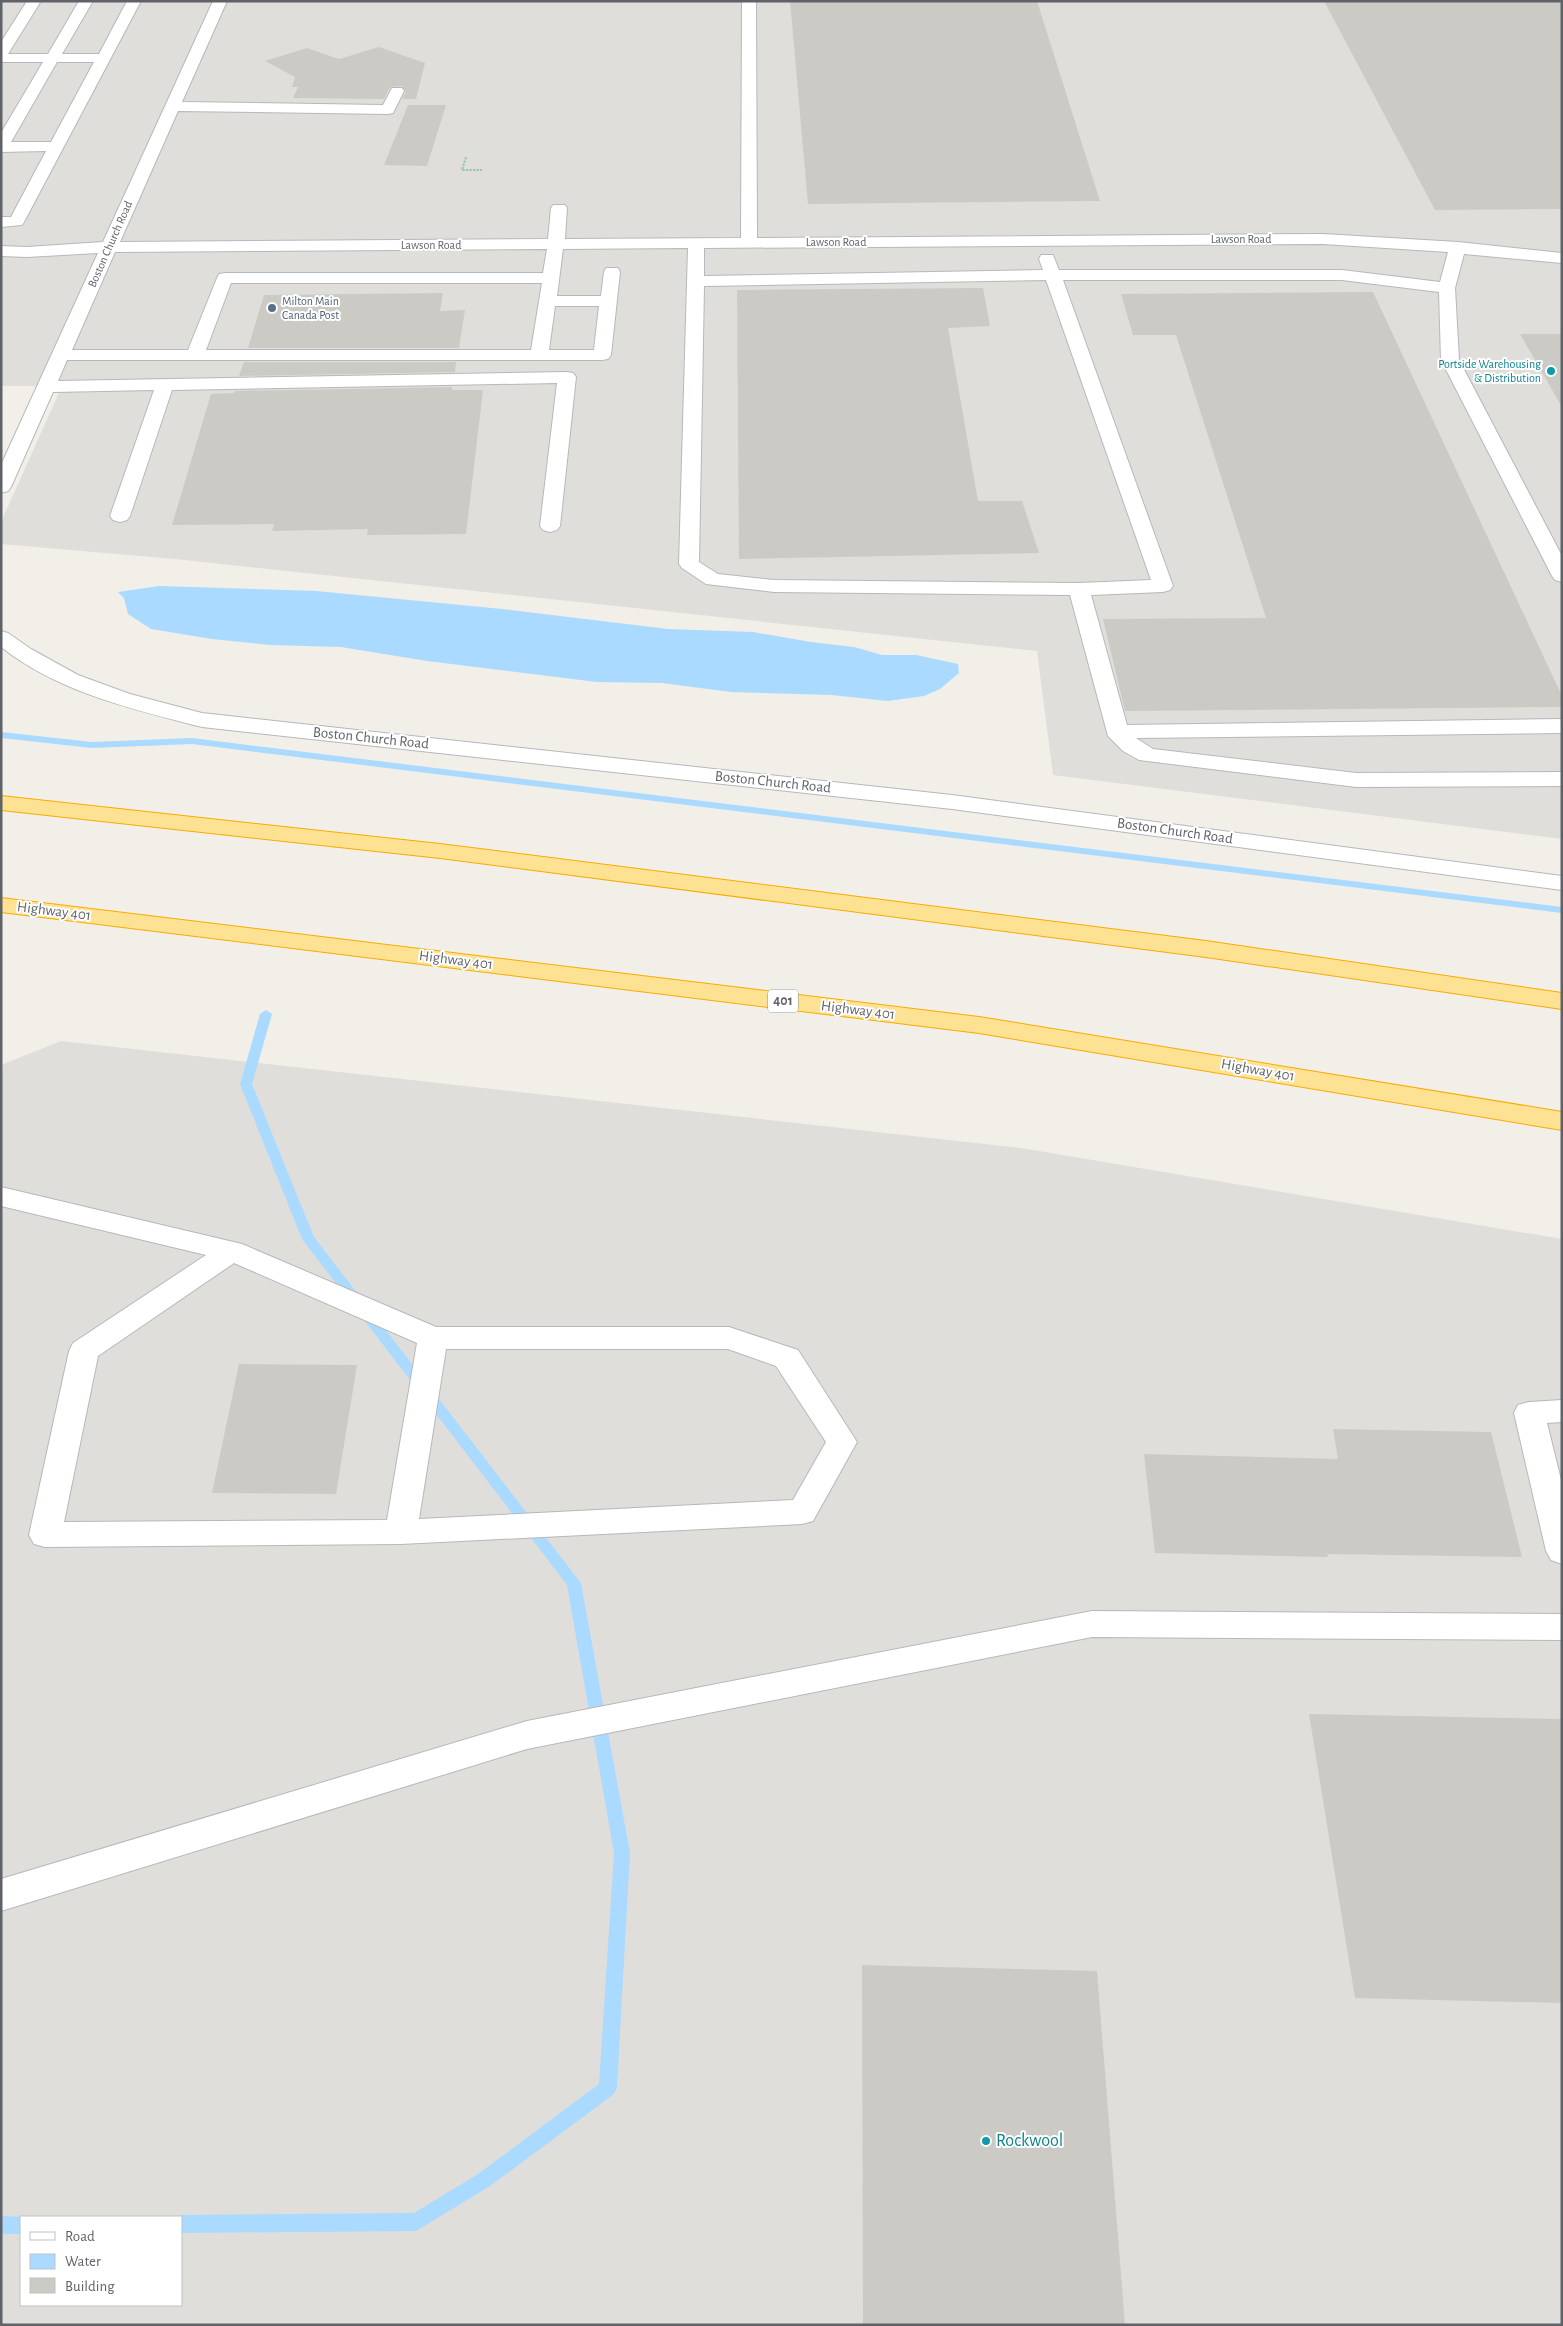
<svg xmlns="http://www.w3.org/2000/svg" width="1563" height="2326" font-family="'Alegreya Sans',sans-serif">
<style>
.industrial{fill:#e0deda;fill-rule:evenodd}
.water{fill:#aadaff}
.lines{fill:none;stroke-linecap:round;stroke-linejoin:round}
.stream{fill:#aadaff;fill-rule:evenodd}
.building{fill:#cccac5}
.minor-casing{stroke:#b5b8bc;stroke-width:2}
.highway-casing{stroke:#f9ab00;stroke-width:2}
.path{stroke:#9cc7a9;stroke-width:2;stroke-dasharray:2.5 1;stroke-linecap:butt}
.minor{fill:#fff;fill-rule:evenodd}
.highway{fill:#fde293;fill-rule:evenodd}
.service-dot{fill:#5c6f8a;stroke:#fff;stroke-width:2}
.culture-dot{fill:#0f9aa8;stroke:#fff;stroke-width:2}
.labels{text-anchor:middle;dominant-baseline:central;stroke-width:4;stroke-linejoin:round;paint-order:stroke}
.far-street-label{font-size:12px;fill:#5f6368;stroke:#fff}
.far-service-label{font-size:12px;fill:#4e5e75;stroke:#fff;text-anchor:start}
.far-culture-label{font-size:12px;fill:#0d838f;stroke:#fff;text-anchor:end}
.shield{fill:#fff;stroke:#8f9295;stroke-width:1}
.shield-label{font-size:14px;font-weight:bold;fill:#5f6368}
.street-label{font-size:15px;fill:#5f6368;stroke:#fff}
.near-culture-label{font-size:18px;fill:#0d838f;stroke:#fff;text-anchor:start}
</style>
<rect width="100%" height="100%" fill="#f1efe8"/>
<path class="industrial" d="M1 1H1562V839L1053 775 1037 651 175 559 1 544V522L62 386H1Z
M61 1041 1021 1148 1562 1239V2325H1V1065ZM21 2217H181V2305H21Z"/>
<path class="water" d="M159 586 316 591 502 609 668 629 753 632 811 642 854 647 882 655H916L958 664 959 673 940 689 924 696 888 701 832 695 731 692 662 683 597 682 427 661 341 647 270 645 212 639 151 629 128 614 124 598 118 592Z"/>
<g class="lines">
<path class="stream" d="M1 732 92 742 192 738 1562 907V913L192 744 92 748 1 738Z
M266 1010 272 1014 252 1084 314 1237 581 1583 630 1853 617 2088 614 2094 490 2186 416 2231 181 2233V2217H175L181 2215 414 2213 478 2174 599 2084 614 1853 567 1585 302 1239 240 1084 260 1014Z
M1 2216 24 2217H21V2234H1Z"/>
</g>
<path class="building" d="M790 1H1037L1100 201 808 204Z
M1324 1H1562V209L1435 210Z
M379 47 425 63 416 99H402L406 92 402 86 390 87 384 99 293 98 298 87H292L295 77 265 61 307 48 339 59Z
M408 105H446L427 166 384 165Z
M983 288 990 326 948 328 978 501H1022L1039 553 739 559 737 290Z
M1373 292 1562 696V707L1125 711 1103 619 1266 618 1176 335H1133L1121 294Z
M443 293 440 311 465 310 459 348H248L264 295Z
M1520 334H1562V407Z
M244 362H456L455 372 239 376Z
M452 387V390H483L466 534 367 535 368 529 272 531 274 524 172 525 211 394 234 393 235 391Z
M239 1364 357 1365 336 1494 212 1493Z
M1333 1429 1491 1432 1522 1557 1327 1554 1328 1557 1155 1553 1144 1454 1338 1459Z
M1309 1714 1562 1719V2003L1355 1998Z
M862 1965 1097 1971 1125 2325H863Z"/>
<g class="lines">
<defs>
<path id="minor" d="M27 1H41L8 54H48L79 1H93L62 54H99L127 1H141L24 222 22 225 1 227V217H11L46 151 1 152V133L43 62H1V42ZM57 62H94L51 142H11Z
M213 1H227L182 102 383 105 392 88H402L404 91 393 113 388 114 178 111 120 242 548 239 551 208 553 205H565L567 208 565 239 741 238 742 1H756L757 238 1323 234 1458 242 1562 253V263L1464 254 1455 288 1459 360 1562 556V582L1555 580 1552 576 1441 360 1439 292 1342 280H1063L1173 586 1170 590 1163 592 1091 595 1127 725 1562 719V733L1136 738 1153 749 1356 773 1562 772V786L1356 787 1139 760 1123 751 1108 736 1070 595 774 592 706 584 682 568 679 564 688 248 563 249 557 296H601L604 272 606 268H618L620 272 611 355 608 359 602 360H67L58 381 567 372 573 373 576 377 560 526 557 530 550 532 543 530 540 526 557 383 172 390 130 516 127 520 120 522 113 520 110 516 154 390 53 392 11 487 8 491 1 493V465L98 253 27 257 1 256V246L27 247 103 242ZM1323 244 1448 252 1440 282 1342 270H1059L1053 255H1041L1039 259 1043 270 704 276V248ZM547 249 543 273H225L219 274 217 278 188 350H72L115 252ZM1046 280 1151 580 1079 583 774 580 718 574 699 562 704 286ZM231 283H542L531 350H206ZM555 306H599L594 350H549Z
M1 631 8 633 31 649 78 675 130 694 202 713 952 795 1562 876V890L952 809 202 727C132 709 60 693 1 647Z
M1 1187 242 1244 436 1327H729L798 1350 857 1442 813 1521 802 1524 401 1544 45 1547 34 1544 29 1535 69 1351 73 1343 206 1255 1 1206ZM234 1263 417 1343 387 1520 64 1522 98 1356ZM446 1349H728L776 1366 826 1442 793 1500 419 1519Z
M1562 1400V1422L1547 1423 1562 1484V1564L1551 1560 1546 1551 1514 1413 1518 1405 1529 1402Z
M1092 1611 1562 1614V1640L1092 1637 527 1749 1 1911V1879L527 1721Z"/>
<path id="highway" d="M1 796 440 844 1206 941 1562 993V1009L1206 957 440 858 1 810Z
M1 898 979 1017 1562 1112V1130L979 1033 1 912Z"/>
</defs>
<use href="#minor" class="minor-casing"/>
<use href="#highway" class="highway-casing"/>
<path class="path" d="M466 157 462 170H482"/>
<use href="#minor" class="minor"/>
<use href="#highway" class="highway"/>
</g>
<circle class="service-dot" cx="272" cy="308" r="5"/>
<g class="culture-dot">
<circle cx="1551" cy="371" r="5"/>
<circle cx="986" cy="2141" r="5"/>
</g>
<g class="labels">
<g class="far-street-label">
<text x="1241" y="239">Lawson Road</text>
<text x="836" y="242">Lawson Road</text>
<text transform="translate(110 244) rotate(-66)">Boston Church Road</text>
<text x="431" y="245">Lawson Road</text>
</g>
<g class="far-service-label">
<text x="282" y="301">Milton Main<tspan x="282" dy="14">Canada Post</tspan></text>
</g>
<g class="far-culture-label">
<text x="1541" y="364">Portside Warehousing<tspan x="1541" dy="14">&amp; Distribution</tspan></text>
</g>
<rect class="shield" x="768" y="989.5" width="30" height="23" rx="4"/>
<g class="shield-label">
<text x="783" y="1001">401</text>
</g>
<g class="street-label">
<text transform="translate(371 738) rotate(6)">Boston Church Road</text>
<text transform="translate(773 782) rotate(6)">Boston Church Road</text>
<text transform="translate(1175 831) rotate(8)">Boston Church Road</text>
<text transform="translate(54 911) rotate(7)">Highway 401</text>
<text transform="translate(456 960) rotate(7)">Highway 401</text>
<text transform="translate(858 1010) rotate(7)">Highway 401</text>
<text transform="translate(1258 1070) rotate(10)">Highway 401</text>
</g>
<g class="near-culture-label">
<text x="996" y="2141">Rockwool</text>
</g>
</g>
<rect width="1563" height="2326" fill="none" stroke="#5f6368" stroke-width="5"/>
<rect x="20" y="2216" width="162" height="90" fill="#ffffff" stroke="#bfc1c3"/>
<rect x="30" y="2232" width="25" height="8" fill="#ffffff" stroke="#bfc1c3"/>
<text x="65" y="2241" font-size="15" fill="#5f6368">Road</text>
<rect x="30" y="2254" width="25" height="15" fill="#aadaff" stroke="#bfc1c3"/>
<text x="65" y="2266" font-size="15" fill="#5f6368">Water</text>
<rect x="30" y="2278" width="25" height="15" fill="#cccac5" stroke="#bfc1c3"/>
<text x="65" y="2291" font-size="15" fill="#5f6368">Building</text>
</svg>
